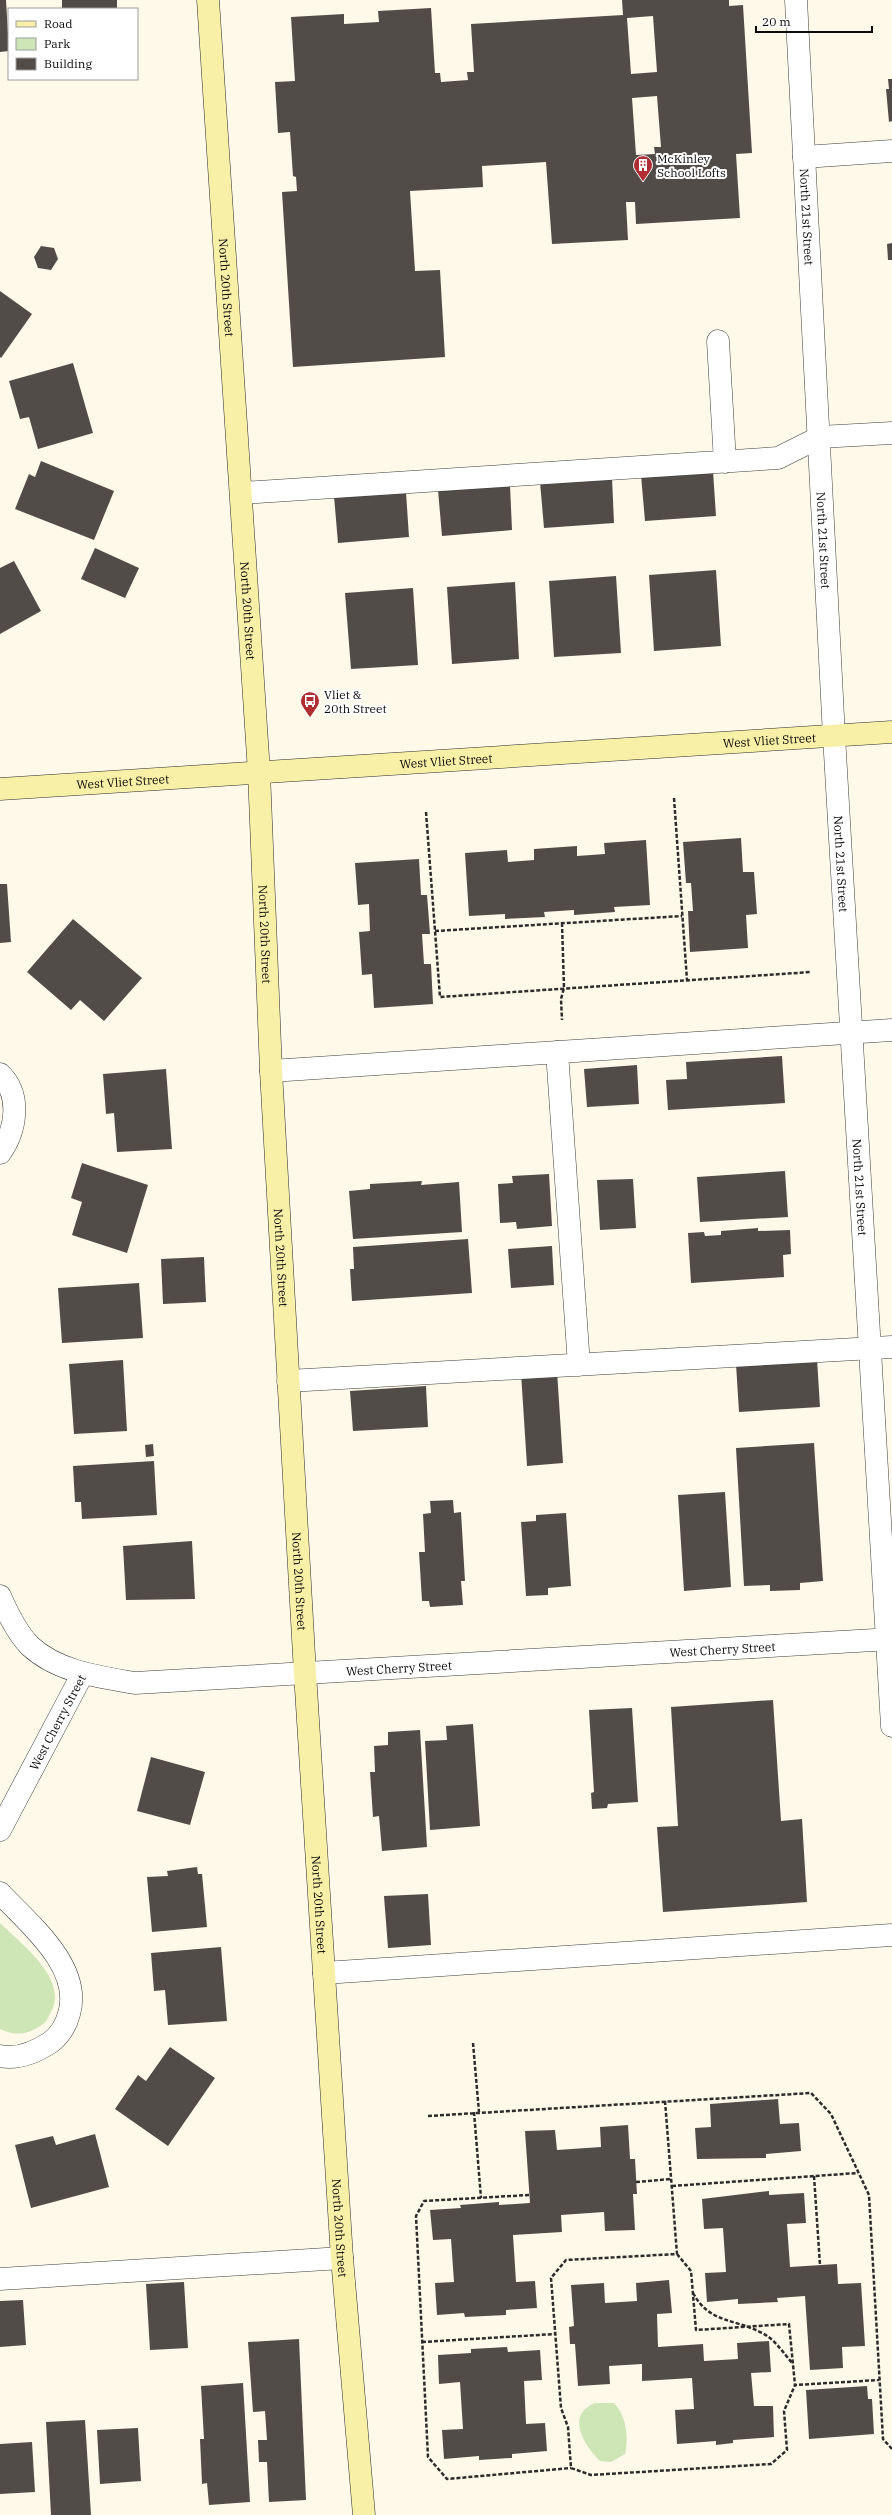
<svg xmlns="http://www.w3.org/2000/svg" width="892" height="2515" font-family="'IBM Plex Serif',serif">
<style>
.green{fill:#cee5b6}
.building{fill:#524c48;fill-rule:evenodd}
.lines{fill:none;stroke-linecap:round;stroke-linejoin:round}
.lane-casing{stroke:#3d3d3d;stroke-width:23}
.street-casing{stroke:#3d3d3d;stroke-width:23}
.secondary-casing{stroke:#2c2c2c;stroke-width:23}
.path{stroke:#2c2c2c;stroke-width:2.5;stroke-dasharray:4 2;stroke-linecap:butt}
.lane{stroke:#fff;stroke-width:22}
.street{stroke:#fff;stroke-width:22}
.secondary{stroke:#f9f0a8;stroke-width:22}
.labels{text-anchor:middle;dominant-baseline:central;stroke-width:4;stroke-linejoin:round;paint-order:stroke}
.poi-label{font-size:12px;fill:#0a0a0a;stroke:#fff;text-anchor:start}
.street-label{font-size:12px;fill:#0a0a0a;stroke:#fff}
</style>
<rect width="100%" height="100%" fill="#fef9e9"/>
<path class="green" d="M0 1923C21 1944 69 1979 51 2012 48 2018 46 2023 40 2026 27 2035 15 2036 0 2029Z
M595 2403H614C626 2415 629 2437 625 2454L611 2462 600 2461C584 2445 565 2415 595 2403Z"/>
<path class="building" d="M0 0H6L9 51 0 52Z
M62 0H117V9H62Z
M622 0H729V6L743 5 752 153 736 154 740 218 636 224 635 202H626L628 240 552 244 546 162 482 166 483 187 410 191 415 271 440 270 445 357 293 367 282 192 297 191 296 177 293 176 290 132 278 133 275 82 295 81 291 17 344 14V24L379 22 378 11 431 8 435 73H440L441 82 468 80 467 72H474L471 24 623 15ZM653 16 657 72 631 74 627 18ZM657 96 661 147H654L655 154 636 155 632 98Z
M888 79H892V121L889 122 886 89H889Z
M892 243V260H888L887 244Z
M41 246 54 248 58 259 51 270 38 268 34 257Z
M0 291 32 314 1 358 0 357Z
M73 363 93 433 38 449 29 417 20 419 9 381Z
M41 461 114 491 94 540 15 509 29 474 35 477Z
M713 471 716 516 645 521 641 475Z
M612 478 614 523 544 528 540 482Z
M510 485 512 530 442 536 438 490Z
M406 492 409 537 338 543 334 496Z
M95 548 139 568 125 598 81 579Z
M14 561 41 611 0 634V568Z
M716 570 721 646 654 651 649 575Z
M616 576 621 653 554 657 549 581Z
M515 582 519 659 452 664 447 587Z
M413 588 418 665 351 669 345 593Z
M741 838 743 872H754L757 914 746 915 748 948 690 952 688 911H693L691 883H686L683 842Z
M646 840 650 905 614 907 615 912 574 915V910L544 912 545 917 505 919V914L469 916 465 853 507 850 508 862 534 860V849L577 846V856L605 854 604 843Z
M419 859 421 895H427L430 934H422L424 964H431L433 1004 374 1008 372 974 362 975 359 932 370 931 369 904 358 905 355 863Z
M0 884H7L11 942 0 943Z
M73 919 142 978 104 1021 80 1000 71 1010 27 972Z
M782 1056 785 1103 668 1110 666 1080 687 1079 686 1062Z
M637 1065 639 1104 587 1107 584 1069Z
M166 1069 172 1149 117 1152 114 1113 106 1114 103 1074Z
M82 1163 148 1185 127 1253 72 1235 82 1202 71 1198Z
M785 1171 788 1217 700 1222 697 1177Z
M549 1174 552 1226 517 1229 516 1222 500 1223 498 1184 513 1183 512 1176Z
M633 1179 636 1228 600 1230 597 1180Z
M422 1181 421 1185 459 1182 462 1232 353 1239 349 1191 370 1189V1184Z
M758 1228V1231L790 1230 791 1254 783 1255 784 1277 691 1283 688 1233 704 1232 705 1236 721 1235V1231Z
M468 1239 472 1293 352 1301 350 1269H354L353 1247Z
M552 1246 554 1285 511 1288 508 1249Z
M204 1257 206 1302 163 1304 161 1259Z
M139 1283 143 1338 62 1343 58 1288Z
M817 1359 820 1407 739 1412 736 1364Z
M123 1360 127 1431 74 1434 69 1364Z
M557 1371 563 1463 527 1466 521 1373Z
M426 1386 428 1427 353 1431 350 1391Z
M814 1443 823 1581 800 1583V1590L770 1591V1585L744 1586 736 1448Z
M153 1444 154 1456 146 1457 145 1445Z
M154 1461 157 1515 82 1519 81 1502H75L73 1466Z
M725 1492 731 1587 684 1591 678 1495Z
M453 1500 454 1513 461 1512 465 1581H461L463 1605 430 1607 429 1601H422L419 1552H425L423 1514 431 1513 430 1501Z
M566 1513 571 1586 548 1588V1595L526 1596 521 1522 536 1521V1515Z
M192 1541 195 1599 126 1600 123 1546Z
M773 1700 781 1821 802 1819 807 1902 663 1912 657 1827 678 1826 671 1707Z
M632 1708 638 1802 608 1804 607 1808 592 1809 591 1793 594 1792 589 1710Z
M473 1724 480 1826 430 1830 425 1741 447 1740 446 1726Z
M420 1730 427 1847 382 1851 379 1816 373 1817 370 1772H375L374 1746 388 1745V1732Z
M151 1757 205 1772 190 1825 137 1811Z
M197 1867 198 1874H202L207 1927 152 1932 147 1877 168 1876 167 1871Z
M428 1894 431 1945 388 1948 384 1896Z
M221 1947 227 2021 168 2025 165 1990 154 1991 151 1953Z
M170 2047 215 2078 168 2146 115 2109 138 2075 146 2081Z
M778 2099 780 2124 799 2123 801 2151 766 2154V2158L697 2159 695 2128 711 2127 710 2104Z
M628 2125 630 2159H635L637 2194H633L635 2230 605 2231 604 2212 561 2215 562 2232 513 2235 516 2282 535 2281 537 2308 506 2310V2315L465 2317 464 2313 437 2315 435 2283 454 2282 451 2239 433 2240 430 2210 461 2208 460 2205 499 2202V2205L530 2203 525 2131 555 2130 557 2150 601 2147 600 2127Z
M95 2134 109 2187 31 2208 15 2145 53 2136 56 2145Z
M769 2191V2195L804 2193 806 2223 787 2224 790 2267 837 2264 838 2284 861 2283 865 2346 842 2347 843 2368 810 2370 805 2296 777 2298 778 2302 738 2304V2299L707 2302 705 2273 726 2272 723 2228 704 2229 702 2199Z
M669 2280 672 2313 657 2314 658 2347 703 2344 704 2361 738 2359 737 2343 769 2341 771 2372 751 2373 754 2406H773L774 2437 733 2440V2443L716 2445V2441L677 2444 675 2410 694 2409 692 2378 642 2381V2364L609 2366 610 2384 578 2386 575 2344H570L569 2327 574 2326 571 2285 604 2283 605 2303 637 2301 636 2283Z
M184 2282 188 2348 150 2350 146 2284Z
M23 2300 26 2345 0 2347V2301Z
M299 2339 306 2500 269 2502 267 2462H259L258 2440H267L265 2411 253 2412 248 2342Z
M507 2347 508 2352 540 2350 542 2380 524 2381 526 2424 545 2423 547 2451 512 2454V2458L479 2460V2456L444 2459 442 2430 463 2429 460 2382 439 2384 438 2355 471 2353V2349Z
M243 2383 250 2502 209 2505 207 2483 202 2484 200 2439H204L201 2386Z
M867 2386 868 2399H872L874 2434 809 2439 806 2390Z
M85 2420 91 2515H51L46 2422Z
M138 2428 141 2481 100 2484 97 2430Z
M32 2442 35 2492 0 2494V2444Z"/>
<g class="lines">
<defs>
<path id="lane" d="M804 157 892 151
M718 341 725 462
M241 493 778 458 820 437 892 433
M557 1052 579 1365
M271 1071 892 1030
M288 1381 892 1347
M324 1973 892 1935
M0 2279 342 2258"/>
<g id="street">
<path id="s1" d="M796 0 834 736 892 1726"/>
<path d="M0 1074C22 1095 16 1131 0 1153"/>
<path id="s2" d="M0 1596C7 1612 17 1633 30 1646 58 1672 100 1677 135 1683L892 1639"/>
<path id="s3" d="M0 1830 83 1673"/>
<path d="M0 1893C29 1924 83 1967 69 2014 66 2025 60 2035 51 2042 36 2052 19 2060 0 2056"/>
</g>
<g id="secondary">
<path id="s4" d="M208 0 259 772 271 1071 305 1673 342 2258 364 2515"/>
<path id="s5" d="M0 789 892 732"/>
</g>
</defs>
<use href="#lane" class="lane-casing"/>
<use href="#street" class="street-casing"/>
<use href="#secondary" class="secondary-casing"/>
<path class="path" d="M674 798 687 980
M426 812 440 997 811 972
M562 923 564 988 561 999 562 1020
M435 931 682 916
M473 2043 479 2112
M665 2101 677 2254 566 2260 551 2278 561 2408 568 2427 571 2468 591 2475 771 2464 787 2450 784 2411 795 2385 879 2380
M474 2112 481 2198
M428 2116 811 2093 831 2114 869 2195 883 2439 892 2449
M814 2176 820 2265
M636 2182 671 2179
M672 2186 858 2173
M529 2195 424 2201 416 2216 428 2457 447 2479 571 2468
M677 2254 691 2271 696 2330 789 2324 795 2385
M693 2293C710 2324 734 2318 762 2333 775 2339 784 2354 793 2364
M422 2342 555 2334"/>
<use href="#lane" class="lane"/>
<use href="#street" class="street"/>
<use href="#secondary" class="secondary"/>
</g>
<defs>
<symbol id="building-pin" viewBox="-11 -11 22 30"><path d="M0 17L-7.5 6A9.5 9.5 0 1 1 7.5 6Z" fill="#b02d34" stroke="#fff"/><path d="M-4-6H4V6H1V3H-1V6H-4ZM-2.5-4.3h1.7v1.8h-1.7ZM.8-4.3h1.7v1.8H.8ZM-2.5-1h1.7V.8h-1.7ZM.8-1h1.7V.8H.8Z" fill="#fff"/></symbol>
<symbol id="bus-pin" viewBox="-11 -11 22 30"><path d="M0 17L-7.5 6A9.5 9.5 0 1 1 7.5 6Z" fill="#b02d34" stroke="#fff"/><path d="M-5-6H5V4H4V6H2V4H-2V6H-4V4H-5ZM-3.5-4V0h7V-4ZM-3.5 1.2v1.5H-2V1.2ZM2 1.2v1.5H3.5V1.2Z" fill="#fff"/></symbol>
</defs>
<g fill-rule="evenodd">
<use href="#building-pin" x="632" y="154" width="22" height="30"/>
<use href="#bus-pin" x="299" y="690" width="22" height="30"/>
</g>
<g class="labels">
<g class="poi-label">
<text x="657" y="158">McKinley<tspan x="657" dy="14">School Lofts</tspan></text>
<text x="324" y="694">Vliet &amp;<tspan x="324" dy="14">20th Street</tspan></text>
</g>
<g class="street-label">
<text stroke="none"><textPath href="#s1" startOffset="217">North 21st Street</textPath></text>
<text stroke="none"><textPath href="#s4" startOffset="288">North 20th Street</textPath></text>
<text stroke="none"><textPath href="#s1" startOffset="541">North 21st Street</textPath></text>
<text stroke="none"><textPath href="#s4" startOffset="612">North 20th Street</textPath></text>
<text stroke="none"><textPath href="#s5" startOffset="771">West Vliet Street</textPath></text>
<text stroke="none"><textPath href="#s5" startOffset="447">West Vliet Street</textPath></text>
<text stroke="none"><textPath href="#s5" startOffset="123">West Vliet Street</textPath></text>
<text stroke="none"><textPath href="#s1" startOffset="865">North 21st Street</textPath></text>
<text stroke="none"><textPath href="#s4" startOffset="936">North 20th Street</textPath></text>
<text stroke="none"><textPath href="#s1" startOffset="1189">North 21st Street</textPath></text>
<text stroke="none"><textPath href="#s4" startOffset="1260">North 20th Street</textPath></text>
<text stroke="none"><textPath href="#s4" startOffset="1584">North 20th Street</textPath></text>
<text stroke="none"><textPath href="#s2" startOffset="760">West Cherry Street</textPath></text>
<text stroke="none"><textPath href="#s2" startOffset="436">West Cherry Street</textPath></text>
<text stroke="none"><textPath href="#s3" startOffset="122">West Cherry Street</textPath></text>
<text stroke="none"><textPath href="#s4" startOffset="1908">North 20th Street</textPath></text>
<text stroke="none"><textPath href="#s4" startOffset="2232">North 20th Street</textPath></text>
</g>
</g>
<rect x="8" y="8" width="130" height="72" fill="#ffffff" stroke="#9d9d9d"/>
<rect x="16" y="21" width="20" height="6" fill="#f9f0a8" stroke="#9d9d9d"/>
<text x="44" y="28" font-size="12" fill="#0a0a0a">Road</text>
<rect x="16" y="38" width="20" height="12" fill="#cee5b6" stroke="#9d9d9d"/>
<text x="44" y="48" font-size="12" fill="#0a0a0a">Park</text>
<rect x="16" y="58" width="20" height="12" fill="#524c48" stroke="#9d9d9d"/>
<text x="44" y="68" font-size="12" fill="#0a0a0a">Building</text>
<path d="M756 26v6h116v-6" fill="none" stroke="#0a0a0a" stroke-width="2"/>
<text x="762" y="26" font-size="12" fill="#0a0a0a" stroke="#ffffff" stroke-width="3" paint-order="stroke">20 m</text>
</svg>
